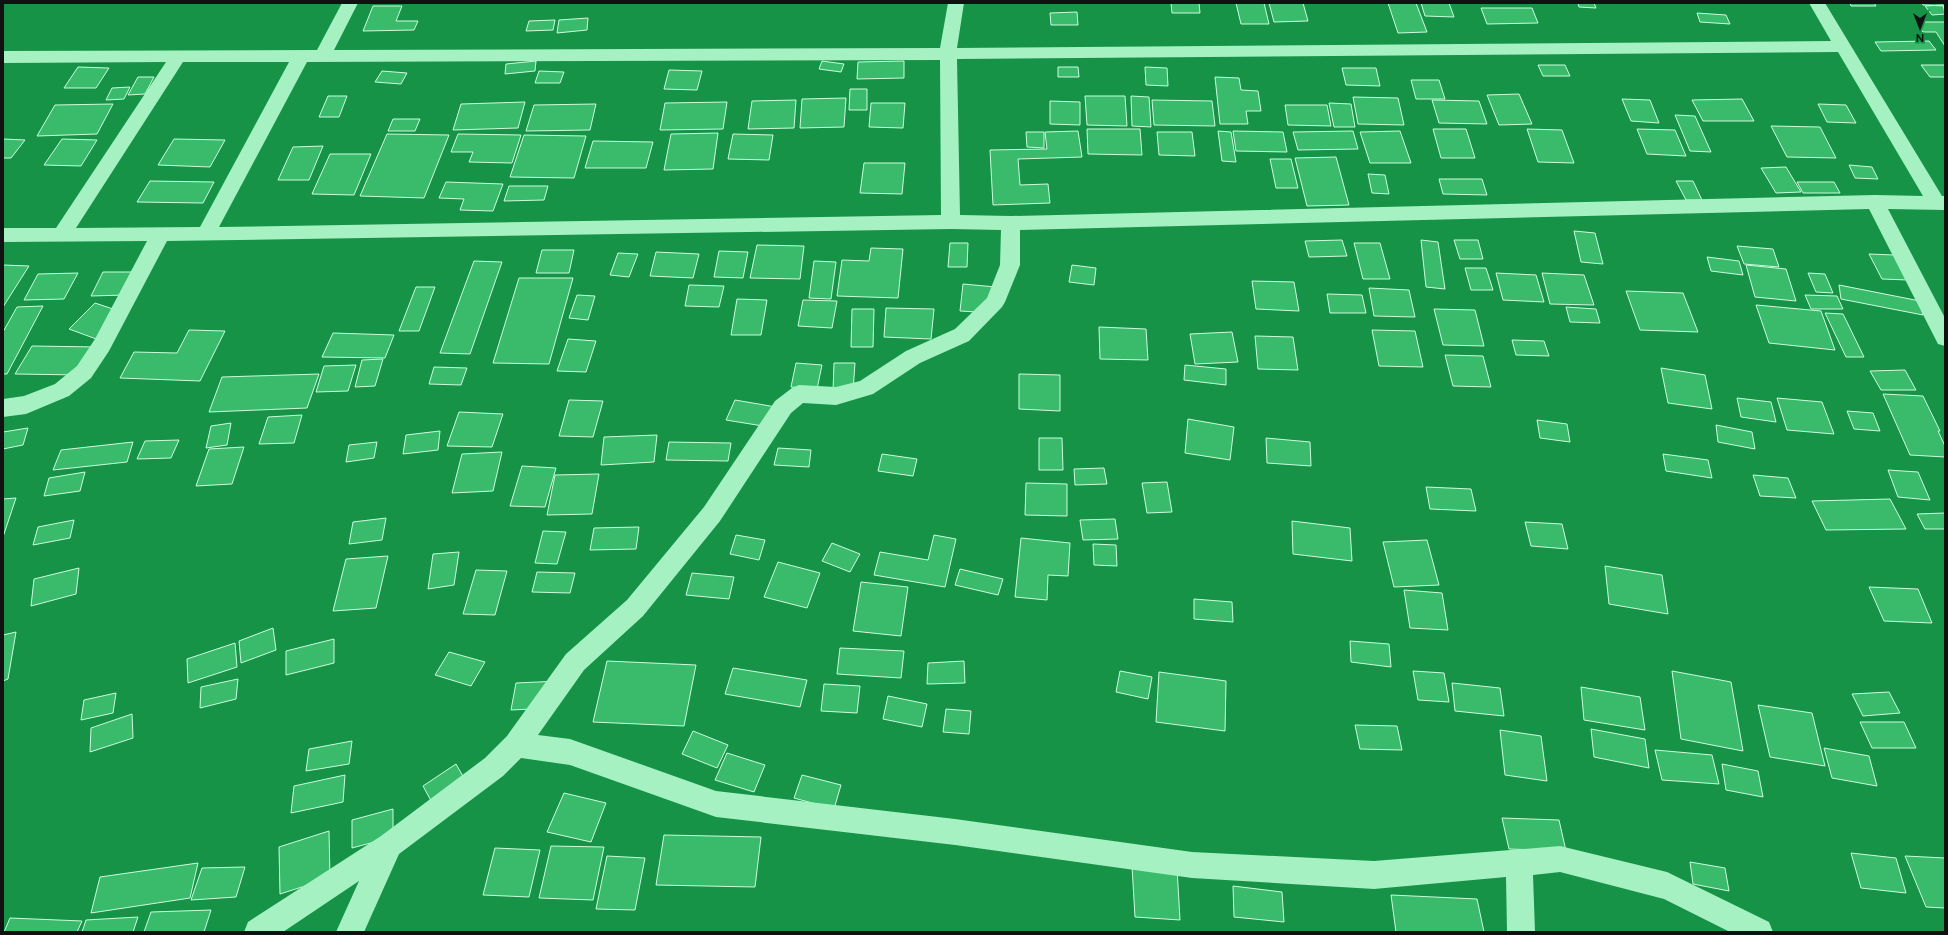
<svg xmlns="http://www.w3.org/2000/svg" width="1948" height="935" font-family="Figtree,sans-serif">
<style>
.building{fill:#3aba6b;stroke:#ccfcde}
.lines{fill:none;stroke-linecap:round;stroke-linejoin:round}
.minor{fill:#a5f1c2;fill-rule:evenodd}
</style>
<rect width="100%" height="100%" fill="#169347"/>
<path class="building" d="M1171 3H1199L1200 13H1172Z
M1236 3H1264L1269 24H1241Z
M1269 3H1303L1308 21 1274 22Z
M1388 3H1416L1427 32 1398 33Z
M1421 3H1449L1454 17 1425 16Z
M1578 3H1594L1596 8 1579 7Z
M1850 3H1874L1876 6H1851Z
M1922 3H1945V6L1923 5Z
M1943 5 1945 14 1932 15 1925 6Z
M373 6H402L396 21H418L414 30 363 31Z
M1481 8H1532L1538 23 1487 24Z
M1077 12 1078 25H1051L1050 13Z
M1697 13 1726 15 1730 24 1700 22Z
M588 18 587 30 557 33 559 20Z
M555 20 553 30 526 31 529 21Z
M1916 22H1945V46L1936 32H1923Z
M1929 41 1936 50 1881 51 1875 42Z
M536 61 535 71 505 74 506 64Z
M822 61 844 64 841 72 819 69Z
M904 61V78L857 79 858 62Z
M1538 65H1565L1570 76H1543Z
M1921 65H1945V77H1930Z
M78 67 109 68 96 88H64Z
M1058 67H1078L1079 77H1058Z
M1145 67 1167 68 1168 86 1146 85Z
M1342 68H1376L1380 86 1346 85Z
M669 70 702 71 697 90 664 89Z
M382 71 407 73 401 84 375 82Z
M539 71 564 72 560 83H535Z
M138 77H154L145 94 128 95Z
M1215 77 1239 78 1241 90 1258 91 1261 111H1246L1248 124H1220Z
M1411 80H1439L1445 99H1416Z
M130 87 124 99 106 100 112 88Z
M850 89H867V110H849Z
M1519 94 1532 124 1499 125 1487 95Z
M328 96H347L339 117H319Z
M1085 96H1125L1127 126 1087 125Z
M1131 96 1149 97 1151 127 1132 126Z
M1353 97 1398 98 1404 125 1358 124Z
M846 98 844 127 800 128 802 99Z
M1622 99 1650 100 1659 123 1631 121Z
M1742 99 1754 121H1703L1692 100Z
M796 100 794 128 748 129 752 101Z
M1152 100 1212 101 1215 126 1154 125Z
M1432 100 1479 101 1487 124 1439 123Z
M1050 101 1080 102V125L1050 124Z
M525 102 518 128 453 130 461 104Z
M727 102 723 129 660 130 665 103Z
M871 103H905L903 128 869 127Z
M1329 103 1351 104 1355 127H1334Z
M113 104 97 134 37 136 55 105Z
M596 104 590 130 526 131 534 105Z
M1818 104 1846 105 1856 123 1827 122Z
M1285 105H1327L1331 126 1288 125Z
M1675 115 1695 116 1711 152 1690 151Z
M393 119H420L415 131H388Z
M1771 126 1820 127 1836 158 1787 157Z
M1087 129H1140L1142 155 1088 154Z
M1433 129H1466L1475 158H1441Z
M1527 129 1562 130 1574 163 1538 162Z
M1637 129 1675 130 1686 156 1647 154Z
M1078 131 1082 157 1018 159 1020 185 1048 184 1050 203 993 205 990 150 1047 149 1045 132Z
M1218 131 1231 132 1236 162 1222 161Z
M1233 131 1283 132 1287 152 1236 151Z
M1353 131 1358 149 1298 150 1293 132Z
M1400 131 1411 163H1370L1360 132Z
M1026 132H1044V148L1027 147Z
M1157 132H1192L1195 156 1159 155Z
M718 133 713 169 664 170 671 134Z
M387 134 449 135 424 198 360 196Z
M458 134 521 135 512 163 469 162 473 152H451Z
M733 134 773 135 769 160 728 159Z
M524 135 586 136 574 178 510 177Z
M3 139 25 140 11 158H3Z
M62 139 97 140 81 166 44 165Z
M174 139 225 140 210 167 158 165Z
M593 141 653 142 646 168H585Z
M323 146 309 180H278L293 147Z
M330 154H371L354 195 312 194Z
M1336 157 1349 205 1307 206 1295 158Z
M1270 159H1291L1298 188H1276Z
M864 163H905L902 194 860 193Z
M1849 165 1872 167 1878 179 1855 178Z
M1786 167 1801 192 1776 193 1761 168Z
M1368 174 1385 175 1389 194 1372 193Z
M1439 179H1482L1487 195 1443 194Z
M150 181 214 182 203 203 137 202Z
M1676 181H1693L1702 200H1686Z
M446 182 503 184 493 211 460 210 464 199 439 198Z
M1797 182H1834L1840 193H1803Z
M509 186H548L544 200 504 201Z
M1574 231 1595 233 1603 264 1581 262Z
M1342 240 1347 256 1309 257 1305 241Z
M1421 240 1438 242 1445 289 1426 287Z
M1454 240H1478L1483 259H1460Z
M950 243H968L967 267H948Z
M1354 243H1380L1390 279H1363Z
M757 245 804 246 800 279 750 278Z
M1737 246 1773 249 1779 267 1744 264Z
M871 248 903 249 898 298 837 296 842 260 869 261Z
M542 250H574L569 273H536Z
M719 251 748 252 743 278 714 277Z
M656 252 699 254 693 278 650 276Z
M618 253 638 254 629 277 610 275Z
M1869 254 1894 255 1908 280 1882 279Z
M1707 257 1739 261 1743 275 1711 271Z
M474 261 502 262 470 354 440 353Z
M814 261 836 262 831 299 809 298Z
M3 265 29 266 3 307Z
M1072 265 1096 268 1094 285 1069 282Z
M1746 265 1786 269 1796 301 1755 297Z
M1465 268H1486L1493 290H1471Z
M103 272H137L125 295 91 296Z
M78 273 64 299 24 300 38 274Z
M1496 273 1536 275 1544 302 1503 300Z
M1542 273 1584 275 1594 305 1550 304Z
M1808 273 1825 274 1833 293 1816 292Z
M519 278H573L549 364 493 363Z
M1252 281 1294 282 1299 311 1256 309Z
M963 284 996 287 994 313 960 311Z
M689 285 724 286 719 307 685 306Z
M1839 285 1920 301 1923 315 1841 299Z
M416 287H435L419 331H399Z
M1369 288 1409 290 1415 317 1374 316Z
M1626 291 1683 293 1698 332 1640 330Z
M1327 294 1362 295 1366 313H1330Z
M577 295 595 296 588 320 569 318Z
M1805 295 1837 296 1843 309H1811Z
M737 299 767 300 761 335H731Z
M803 300 837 301 832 328 798 326Z
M95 303 125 313 99 340 69 329Z
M1756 305 1821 311 1835 350 1769 343Z
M43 306 7 374H3V332L17 307Z
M1566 307 1596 309 1600 323 1570 322Z
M886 308 934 309 931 339 884 337Z
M852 309H874L873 347H851Z
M1434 309 1475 310 1484 346 1443 345Z
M1825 313 1843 314 1864 357H1846Z
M1099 327 1146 329 1148 360 1100 359Z
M189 330 225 331 200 381 120 378 134 352 177 353Z
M1372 330 1415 331 1423 367 1379 366Z
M1232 332 1238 362 1195 364 1190 334Z
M333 333 394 335 385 358 322 357Z
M1255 336 1293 337 1298 370 1258 369Z
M568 339 596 341 586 372 557 371Z
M1512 340 1544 341 1549 356 1516 355Z
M32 346 98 347 82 375 15 374Z
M1445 355 1483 356 1491 387 1453 386Z
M383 359 375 386 355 387 362 360Z
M796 363 822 365 817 389 791 387Z
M834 363H855L853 391H833Z
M356 365 348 391 316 392 324 366Z
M1185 365 1226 369V385L1184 380Z
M434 367 467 368 461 385 429 384Z
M1661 368 1705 375 1712 409 1668 403Z
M1905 370 1916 390H1881L1870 371Z
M319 374 307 408 209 412 222 377Z
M1019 374 1060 375V411L1019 409Z
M1883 394 1923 396 1940 431H1938L1945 446V457L1910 455Z
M1737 398 1771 402 1776 422 1741 417Z
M1777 398 1822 402 1834 434 1787 430Z
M569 400 603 401 593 437 559 436Z
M735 400 776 407 769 427 726 420Z
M1847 411 1873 413 1880 431 1854 429Z
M459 412 503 414 492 447 447 446Z
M302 415 294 443 259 444 268 417Z
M1188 419 1234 427 1230 460 1185 453Z
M1537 420 1567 424 1570 442 1540 438Z
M231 423 227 445 206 448 211 426Z
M1716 425 1752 432 1755 449 1718 442Z
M28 428 23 445 3 449V432Z
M440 431 438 450 403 454 406 435Z
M657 435 654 462 601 465 604 437Z
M1039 438H1062L1063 470H1039Z
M1266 438 1310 442 1311 466 1267 463Z
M179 440 171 458 137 459 145 441Z
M133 442 127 462 53 470 61 450Z
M377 442 374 458 346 462 349 445Z
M669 442 731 443 728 461 666 460Z
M244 447 232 484 196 486 209 449Z
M778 448 811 450 809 467 774 465Z
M502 452 493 491 452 493 462 454Z
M882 454 917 459 913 476 878 471Z
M1663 454 1708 460 1712 478 1666 471Z
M522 466 556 468 545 507 510 506Z
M1104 468 1107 484 1075 485 1074 469Z
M1888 470 1918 472 1930 500 1898 497Z
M85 472 80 491 44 496 49 478Z
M599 474 592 514 547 515 555 475Z
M1753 475 1788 478 1796 498 1760 496Z
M1167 482 1172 512 1147 513 1142 483Z
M1026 483 1067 484V516L1025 515Z
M1426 487 1471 489 1476 511 1430 509Z
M16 498 3 537V499Z
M1890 499 1906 529 1826 530 1812 501Z
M1945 513V529H1925L1917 514Z
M386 518 382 540 349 544 353 522Z
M1115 519 1118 539 1083 540 1080 520Z
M74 520 70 538 33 545 38 527Z
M1292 521 1350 528 1352 561 1293 554Z
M1525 522 1562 524 1568 549 1531 546Z
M639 527 636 549 590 550 594 528Z
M543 531 566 532 557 564 535 563Z
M736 535 765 540 759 560 730 554Z
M934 535 956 539 945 587 874 575 880 552 928 560Z
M1021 538 1070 543 1068 576 1048 575 1047 600 1015 597Z
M1427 540 1439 585 1394 587 1383 542Z
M832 543 860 554 850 572 822 561Z
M1093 544 1116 545 1117 566 1094 565Z
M459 552 454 585 428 589 433 554Z
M388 556 376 608 333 611 346 559Z
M778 562 820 573 807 608 764 597Z
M1605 566 1662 575 1668 614 1609 604Z
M79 568 76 594 31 606 34 579Z
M960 569 1003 579 998 595 955 585Z
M476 570 507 571 495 615 463 614Z
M537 572 575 573 570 593 532 592Z
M692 573 734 577 729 599 686 595Z
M861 582 908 587 901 636 853 631Z
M1869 587 1918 589 1932 623 1884 621Z
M1404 590 1442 593 1448 630 1410 628Z
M1194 599 1232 602 1233 622 1194 619Z
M273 628 276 650 241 663 239 641Z
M16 632 8 679 3 681V635Z
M334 639V663L286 675V651Z
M1350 641 1389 644 1391 667 1351 662Z
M235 643 237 667 188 683 187 659Z
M840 648 904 651 901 678 837 674Z
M449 652 485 662 471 686 435 675Z
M607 661 696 665 684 726 593 722Z
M964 661 965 683 927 684 928 663Z
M733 668 807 680 800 707 725 694Z
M1120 671 1152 677 1148 699 1116 692Z
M1413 671 1444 673 1449 702 1418 700Z
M1672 671 1731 682 1743 751 1681 739Z
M1159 672 1226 681 1225 731 1156 722Z
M238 679 236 699 200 708 201 687Z
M560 681 555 708 511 710 516 683Z
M1452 683 1500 688 1504 716 1455 711Z
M824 684 860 686 857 713 821 711Z
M1581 687 1640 697 1645 730 1584 720Z
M1889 692 1900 713 1863 716 1852 694Z
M116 693 113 713 81 720 84 700Z
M888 696 927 704 922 727 883 719Z
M1758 705 1812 713 1825 766 1770 757Z
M946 709 971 711 969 734 943 732Z
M132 714 133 738 90 752 91 728Z
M1860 722H1904L1916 748H1872Z
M1355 725 1397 726 1402 750 1360 749Z
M1591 729 1645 739 1649 768 1594 757Z
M1500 730 1541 736 1547 781 1505 775Z
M693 731 728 745 717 768 682 754Z
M352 741 349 764 306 771 309 749Z
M1824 748 1869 756 1877 786 1832 778Z
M1655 750 1712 755 1719 784 1662 780Z
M727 753 765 765 754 792 715 780Z
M456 764 469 787 436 810 423 786Z
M1722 764 1758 771 1763 797 1726 790Z
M345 775 343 802 291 813 294 786Z
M802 775 841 785 834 809 794 798Z
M564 793 606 803 591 842 547 832Z
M393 809V837L352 848V820Z
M1502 818 1559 820 1566 851 1509 849Z
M329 831 330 878 280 894 279 847Z
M664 835 761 837 755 887 656 885Z
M551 846 604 847 593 900 539 898Z
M495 848 540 850 529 897 483 895Z
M1851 853 1896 858 1906 893 1861 888Z
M607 856 645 858 635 910 596 909Z
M1905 856 1945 858V908L1926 907Z
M1690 862 1725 868 1729 891 1693 884Z
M198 863 190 898 91 913 100 877Z
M1132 866 1177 868 1180 920 1135 917Z
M245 867 236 897 191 900 202 868Z
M1233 886 1282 892 1284 922 1234 917Z
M1391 895 1477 899 1484 932H1396Z
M211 910 204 932H144L151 912Z
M138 917 133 932H82L86 920Z
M10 918 82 921 77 932H4Z"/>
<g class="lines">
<path class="minor" d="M342 3H358L334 50 940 48 948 3H964L957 48 1831 41 1809 3H1825L1942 196H1945V210L1888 209 1945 318V346L1938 344 1869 209 1020 230V265L1005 302 1002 307 969 341 920 363 873 394 836 405 803 403 791 413 720 521 643 616 584 670 538 735 570 739 716 791 955 819 1192 852 1374 861 1560 846 1667 872 1769 922 1773 932H1730L1664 899 1560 872 1533 875 1535 932H1507L1506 877 1374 889 1192 878 955 845 716 817 570 765 521 758 503 776 399 854 364 932H336L359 881 283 932H244L248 922 381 836 485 758 507 736 566 654 627 600 704 507 775 401 792 388 799 385 836 387 860 381 906 351 955 329 987 298 1000 265 1001 230 951 229 167 241 109 351 91 378 69 396 26 414 3 417V399L24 396 55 384 77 366 95 339 147 241 3 242V228H56L166 62 3 63V51L317 50ZM1838 52 1923 196 1875 195 1011 216 960 215 957 59ZM940 60 941 215 219 227 307 62ZM183 62H289L200 227 76 228Z"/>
</g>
<rect width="1948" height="935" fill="none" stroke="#111111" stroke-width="8"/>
<g transform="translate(1920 28) rotate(180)" stroke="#169347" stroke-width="3" paint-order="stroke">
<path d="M0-3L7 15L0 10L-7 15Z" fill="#111111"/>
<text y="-6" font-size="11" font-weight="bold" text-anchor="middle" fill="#111111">N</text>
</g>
</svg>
